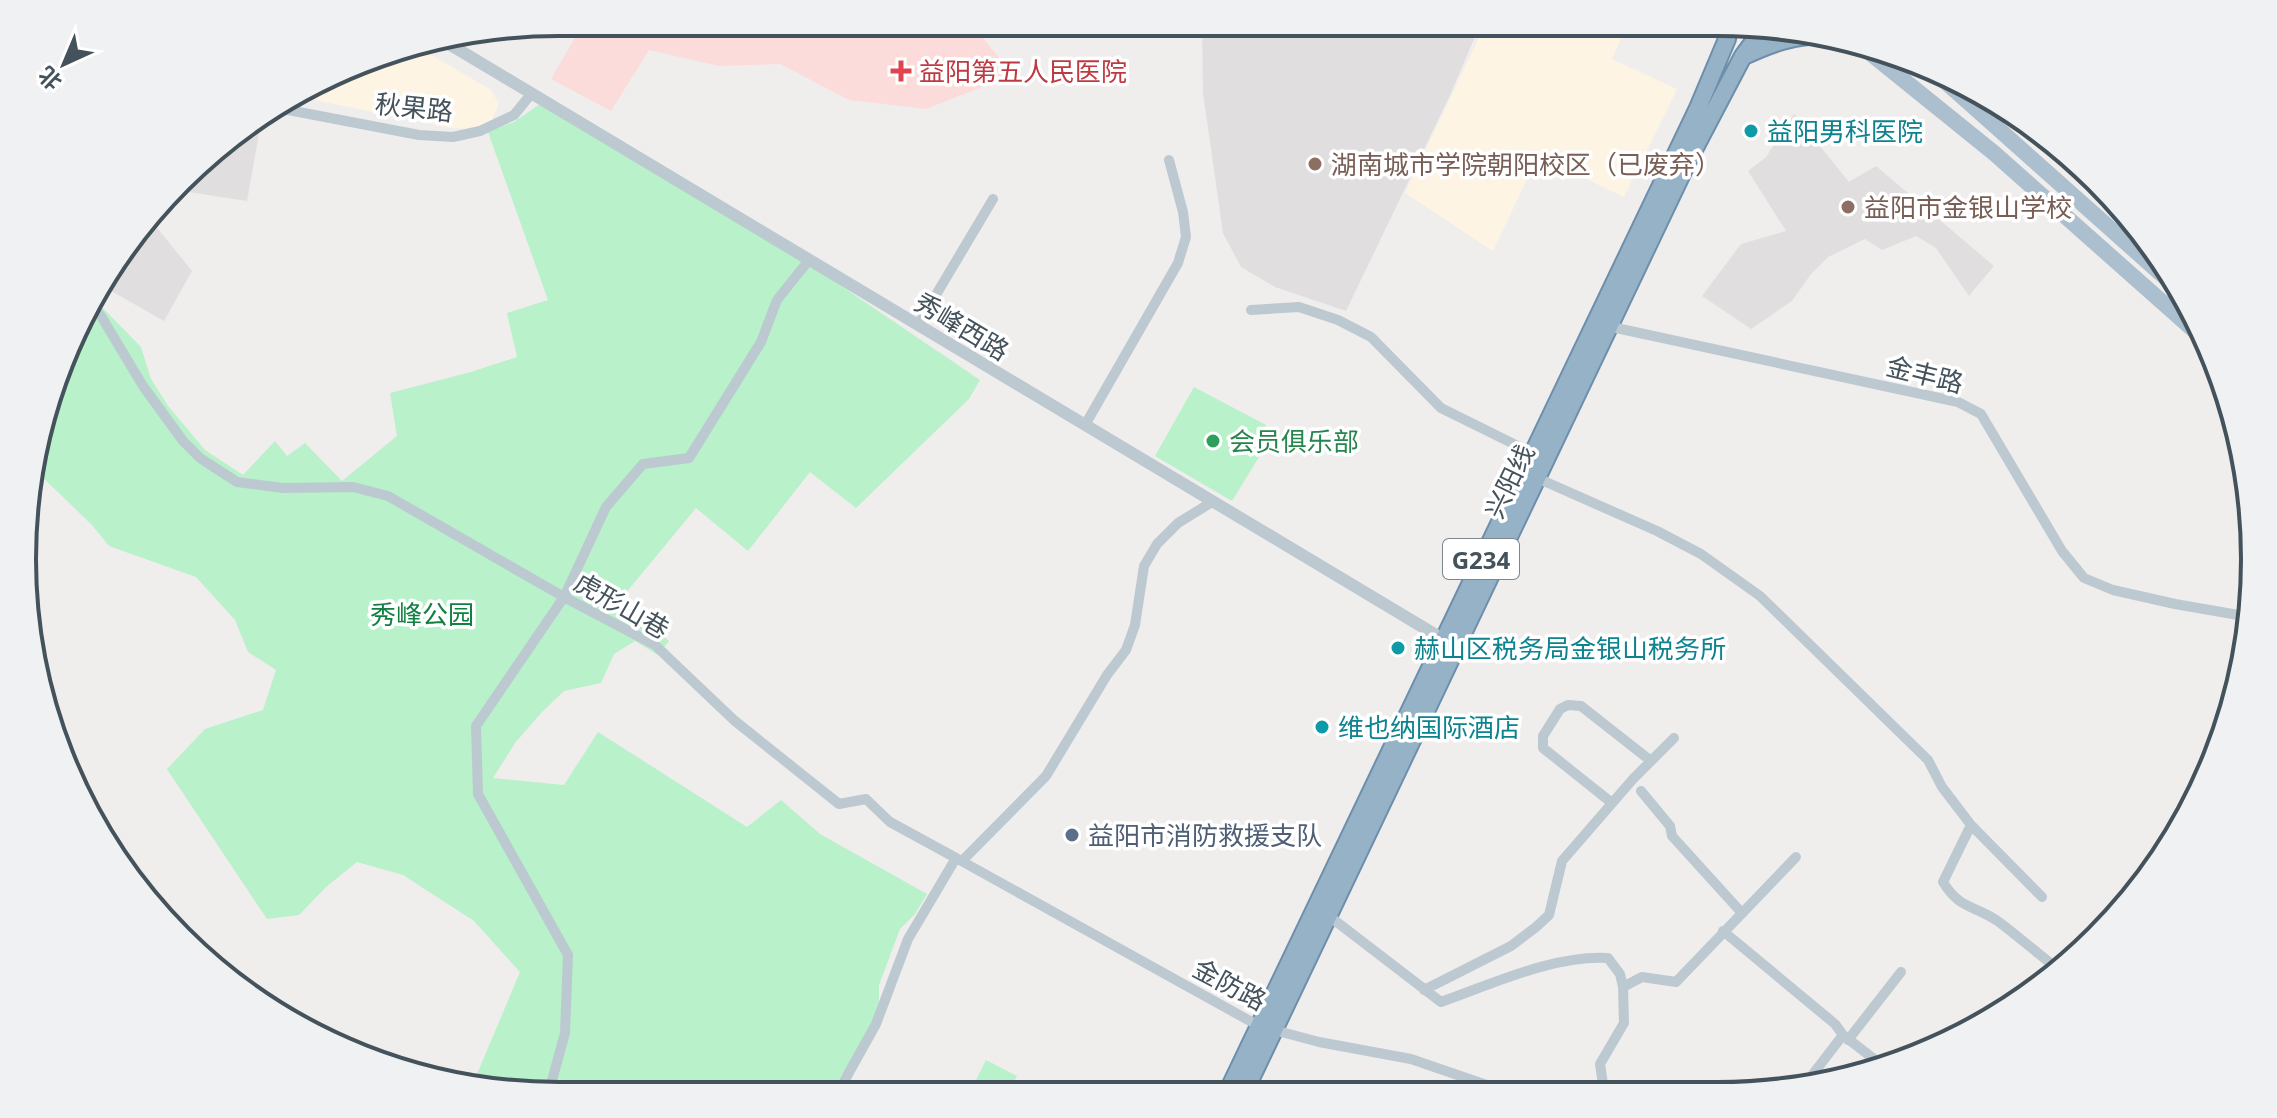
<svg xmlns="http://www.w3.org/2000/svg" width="2277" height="1118" font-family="'Open Sans','Noto Sans SC',sans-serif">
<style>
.commercial{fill:#fdf4e4}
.education{fill:#e1dedf}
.medical{fill:#fcdcdb}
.green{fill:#b8f1ca}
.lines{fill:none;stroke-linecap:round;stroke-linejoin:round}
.trunk-casing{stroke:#6d8fac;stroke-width:20}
.minor{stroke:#bcc9d1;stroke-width:10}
.tertiary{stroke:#bcc9d1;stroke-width:12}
.primary{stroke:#abbfce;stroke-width:16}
.trunk{stroke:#96b2c7;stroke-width:16}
.health-dot{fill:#e0444e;stroke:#fff;stroke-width:3}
.culture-dot{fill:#0f9aa8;stroke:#fff;stroke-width:3}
.education-dot{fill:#8d6e63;stroke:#fff;stroke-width:3}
.leisure-dot{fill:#2e9e5b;stroke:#fff;stroke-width:3}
.service-dot{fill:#5c6f8a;stroke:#fff;stroke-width:3}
.labels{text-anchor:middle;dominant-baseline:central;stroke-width:7;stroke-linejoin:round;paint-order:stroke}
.shield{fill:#fff;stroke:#7c868d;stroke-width:2}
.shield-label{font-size:24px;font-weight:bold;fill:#44525c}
.health-label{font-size:26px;fill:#be3a42;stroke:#fff;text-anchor:start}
.street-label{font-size:26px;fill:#44525c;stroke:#fff}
.culture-label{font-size:26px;fill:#0d838f;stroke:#fff;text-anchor:start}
.education-label{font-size:26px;fill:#785e54;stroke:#fff;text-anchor:start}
.leisure-label{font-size:26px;fill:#27864d;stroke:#fff;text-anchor:start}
.park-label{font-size:26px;fill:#118142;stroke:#fff}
.service-label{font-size:26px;fill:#4e5e75;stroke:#fff;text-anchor:start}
.rim{fill:none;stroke:#44525c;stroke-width:4}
</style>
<rect width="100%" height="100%" fill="#f0eded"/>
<path class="commercial" d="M1486 23H1628L1612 59 1677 89 1624 197 1538 156 1493 251 1405 193Z
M416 46 491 90 499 104 492 120 473 129 451 128 300 97 386 51Z"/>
<path class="education" d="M1202 23H1481L1450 95 1346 311 1275 287 1241 267 1223 233 1203 93Z
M1794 114 1849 182 1876 166 1994 266 1969 296 1936 248 1916 236 1882 250 1865 239 1828 257 1811 274 1792 301 1751 329 1702 296 1741 244 1786 231 1748 171 1766 157Z
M262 117 247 201 176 190 154 224 192 271 164 321 99 284 156 205 232 133Z"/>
<path class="medical" d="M584 22H970L1013 75 926 109 849 100 780 64 719 66 649 50 611 111 551 79Z"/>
<path class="green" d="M540 104 803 260 980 380 969 399 856 508 810 472 748 551 696 508 620 600 669 641 658 655 635 641 614 654 601 683 564 691 541 713 515 743 493 778 564 785 598 732 747 827 781 800 820 834 927 894 915 914 900 929 879 985V1007L855 1054 834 1087 845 1094 524 1095 472 1086 520 972 474 921 403 875 357 862 326 887 299 915 267 919 167 769 205 729 263 710 276 670 248 652 235 620 196 577 109 546 92 525 32 467V454L92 297 141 347 151 379 168 406 205 450 243 475 275 441 287 456 305 443 342 481 397 436 390 393 471 372 517 357 507 313 548 300 488 132 514 122Z
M1194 387 1266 425 1259 457 1232 501 1155 456Z
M986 1060 1017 1076 1007 1094H969Z"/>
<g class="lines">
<defs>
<path id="trunk" d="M1744 56C1774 42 1795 35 1828 35
M1227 1093 1698 108 1727 39 1728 23
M1244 1093 1689 159 1743 56 1766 25"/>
</defs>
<use href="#trunk" class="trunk-casing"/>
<path class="minor" d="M278 108 419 135 453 137 480 131 514 115 532 93
M89 304 101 316 143 386 183 441 200 458 237 482 283 488 353 487 388 496 564 597 655 645 735 721 839 804 866 799 890 822 956 858 908 939 876 1024 837 1094
M1251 310 1299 307 1338 320 1371 337 1441 408 1532 453
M918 325 993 199
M1607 326 1958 402 1981 414 2062 551 2084 578 2113 590 2175 604 2250 617
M1085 425 1178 263 1186 237 1183 212 1169 160
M1537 478 1657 531 1701 554 1760 596 1928 760 1942 787 1971 825 1943 882C1960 910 1975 905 1999 922 2020 938 2040 955 2060 971
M1641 791 1670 826 1672 836 1741 912
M1612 803 1543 748V736L1560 709 1568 705 1581 706 1651 761
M1971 825 2042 897
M956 858 1259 1026 1319 1042 1411 1059 1507 1092
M962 861 1046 776 1107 675 1126 650 1135 625 1144 566 1157 544 1178 523 1212 502
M1329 916 1441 1002C1492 984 1553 955 1608 958L1620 974 1623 987 1624 1023 1600 1064 1603 1084 1613 1092
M1723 931 1835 1024 1843 1035 1883 1066
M1623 987 1642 977 1676 982 1796 857
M1424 990 1511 946 1536 927 1549 915 1562 861 1633 779 1674 738
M1848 1040 1901 972
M1803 1087 1843 1035
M548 1095 565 1033 568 955 478 794 476 726 564 597 606 507 643 464 689 458 761 342 777 300 809 260"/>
<path class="tertiary" d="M444 41 1451 644"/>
<path class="primary" d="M1854 40 1994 153 2205 340
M1930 68 2186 296"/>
<use href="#trunk" class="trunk"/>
</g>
<path class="health-dot" d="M897 59h8v8h8v8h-8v8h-8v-8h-8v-8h8z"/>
<g class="culture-dot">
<circle cx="1751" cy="131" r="8"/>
<circle cx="1398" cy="648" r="8"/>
<circle cx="1322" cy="727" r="8"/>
</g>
<g class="education-dot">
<circle cx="1315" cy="164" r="8"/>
<circle cx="1848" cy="207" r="8"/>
</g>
<circle class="leisure-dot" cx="1213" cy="441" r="8"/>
<circle class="service-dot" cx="1072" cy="835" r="8"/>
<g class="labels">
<rect class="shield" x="1443" y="539" width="76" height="40" rx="6"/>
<g class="shield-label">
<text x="1481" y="559">G234</text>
</g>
<g class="health-label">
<text x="919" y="71">益阳第五人民医院</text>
</g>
<g class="street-label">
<text transform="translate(414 107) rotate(6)">秋果路</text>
<text transform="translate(962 326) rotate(31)">秀峰西路</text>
<text transform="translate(1925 374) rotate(14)">金丰路</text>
<text transform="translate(1509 481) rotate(-64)">兴阳线</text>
<text transform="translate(622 605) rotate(30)">虎形山巷</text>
<text transform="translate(1230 984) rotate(28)">金防路</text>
</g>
<g class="culture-label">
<text x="1767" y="131">益阳男科医院</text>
<text x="1414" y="648">赫山区税务局金银山税务所</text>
<text x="1338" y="727">维也纳国际酒店</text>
</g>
<g class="education-label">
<text x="1331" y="164">湖南城市学院朝阳校区（已废弃）</text>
<text x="1864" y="207">益阳市金银山学校</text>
</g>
<g class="leisure-label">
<text x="1229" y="441">会员俱乐部</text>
</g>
<g class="park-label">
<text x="422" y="614">秀峰公园</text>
</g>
<g class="service-label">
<text x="1088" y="835">益阳市消防救援支队</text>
</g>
</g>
<path d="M0 0H2277V1118H0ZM559 36H1718A523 523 0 0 1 2241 559V559A523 523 0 0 1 1718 1082H559A523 523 0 0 1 36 559V559A523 523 0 0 1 559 36Z" fill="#f0f1f2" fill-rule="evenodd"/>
<path class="rim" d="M559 36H1718A523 523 0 0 1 2241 559V559A523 523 0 0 1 1718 1082H559A523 523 0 0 1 36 559V559A523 523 0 0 1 559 36Z"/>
<g transform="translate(64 64) rotate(224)" stroke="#ffffff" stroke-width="6" paint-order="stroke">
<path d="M0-6L14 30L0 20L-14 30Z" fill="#44525c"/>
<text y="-12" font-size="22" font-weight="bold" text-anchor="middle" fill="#44525c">北</text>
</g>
</svg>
